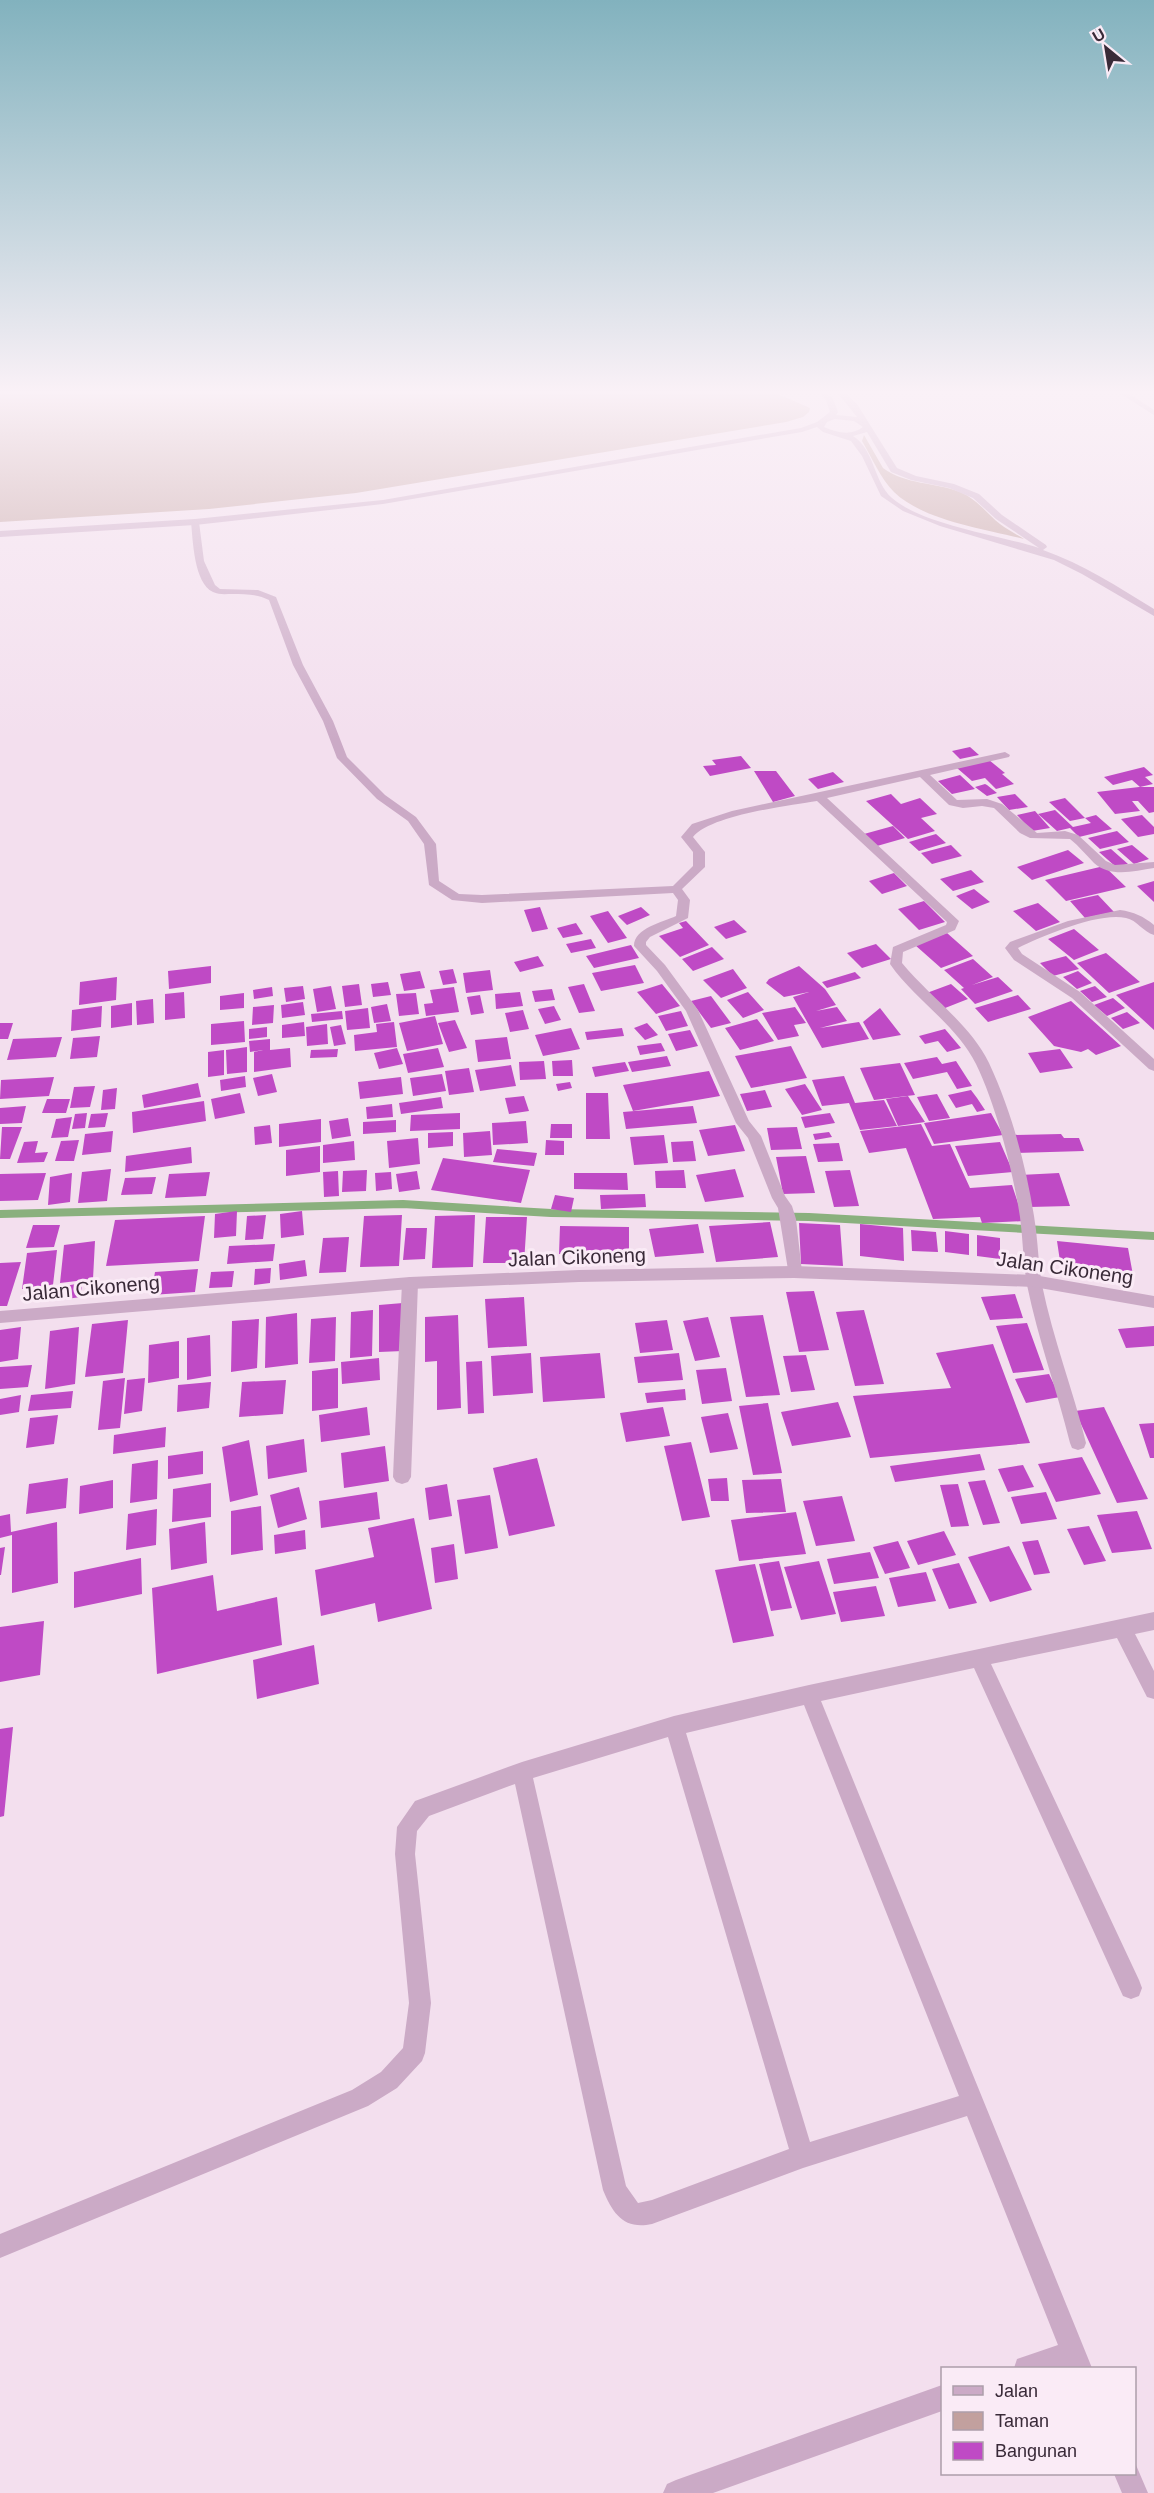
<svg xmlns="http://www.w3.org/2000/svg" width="1154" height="2493" font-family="Arial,sans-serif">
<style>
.green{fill:#c2a09e}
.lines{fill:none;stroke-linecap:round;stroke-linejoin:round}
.stream{stroke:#8ab07e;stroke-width:8}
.building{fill:#bf4ac5}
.minor{fill:#cbaac6;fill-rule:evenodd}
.tertiary{fill:#cbaac6;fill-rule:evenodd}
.labels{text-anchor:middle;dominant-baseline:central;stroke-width:6;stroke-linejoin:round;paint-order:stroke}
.street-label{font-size:20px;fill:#392a38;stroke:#faebf6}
</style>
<rect width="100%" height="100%" fill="#f3dfee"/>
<path class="green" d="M0 391H771L810 408 809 412 803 417 786 422 356 493 209 509 0 522Z
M864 435 883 468C906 485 935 482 960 492 977 499 986 513 1000 524 1008 530 1016 534 1024 539 985 529 924 521 894 492 881 479 872 458 862 441Z"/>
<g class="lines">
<path class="stream" d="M0 1214 403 1204 551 1213 809 1217 1154 1236"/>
</g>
<path class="building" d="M970 747 979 755 960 759 952 751Z
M741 756 751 768 710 776 703 766 716 765 712 760Z
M989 760 1005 773 1002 774 1014 784 996 789 985 778 972 781 957 768Z
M1144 767 1153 775 1145 777 1153 784 1140 787 1132 780 1113 785 1104 777Z
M754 771H776L795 796 773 802Z
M833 772 844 782 818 789 808 779Z
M960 775 975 789 952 794 938 781Z
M985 784 987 785 997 793 987 796 975 787Z
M1139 787H1154V812L1149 813 1138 801H1132L1140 811 1115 814 1097 792Z
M891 794 901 804 920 798 937 814 921 818 935 831 908 839 866 801Z
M1015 794 1028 807 1009 810 997 797Z
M1065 798 1085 818 1070 821 1049 802Z
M1055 810 1073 827 1091 823 1085 818 1096 815 1112 829 1079 837 1070 828 1057 831 1038 814Z
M1035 811 1050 828 1032 831 1017 815Z
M1142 815 1154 827V834L1138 837 1121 819Z
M893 826 905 838 877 846 864 834Z
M1117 831 1129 842 1100 849 1088 838Z
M936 834 946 843 919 851 909 842Z
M951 845 962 856 932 864 921 853Z
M1132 845 1149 859 1134 864 1117 849Z
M1111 849 1128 864 1116 867 1099 852Z
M1068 850 1084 863 1032 880 1017 867Z
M1104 866 1126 887 1066 901 1045 880Z
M971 870 984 882 953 891 940 879Z
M894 873 907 886 882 894 869 881Z
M1154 881V902L1137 886Z
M974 889 990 902 972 909 956 896Z
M1098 895 1114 912 1085 918 1070 901Z
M924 901 945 922 919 930 898 909Z
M1038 903 1060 922 1036 931 1013 911Z
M540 907 548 929 532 932 524 910Z
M641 907 650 915 627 925 618 916Z
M608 911 627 938 608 943 590 916Z
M734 920 747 932 726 939 714 927Z
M686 921 709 945 680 957 659 936 683 928 679 923Z
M576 923 583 934 563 938 557 928Z
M1074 929 1099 950 1074 960 1048 939Z
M947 933 973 956 941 968 915 945Z
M591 939 596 948 571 953 566 944Z
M876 944 891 959 862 968 847 953Z
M631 945 639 958 594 968 586 956Z
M712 947 724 959 693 971 682 959Z
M1106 953 1140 982 1109 993 1077 963Z
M538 956 544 966 520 972 514 962Z
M1066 956 1079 969 1053 976 1040 963Z
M973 959 993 977 972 985 998 977 1013 991 975 1004 961 989 964 988 944 970Z
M635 965 644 983 601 991 592 973Z
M211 966V983L169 989 168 971Z
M799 966 825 989 836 1005 816 1011 837 1007 847 1021 820 1028 859 1022 869 1039 822 1048 793 997 809 992 784 997 766 983 769 979Z
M453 969 457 983 443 985 439 971Z
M733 969 747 988 721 998 703 980Z
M490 970 493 990 466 993 463 973Z
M420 971 425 988 404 991 400 974Z
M1078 971 1092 983 1077 989 1063 977Z
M855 972 861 978 827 988 822 982Z
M117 977 116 1000 79 1005 80 982Z
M388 982 391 995 373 997 371 984Z
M1154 982V1030L1116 995Z
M359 984 362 1005 345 1007 342 986Z
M584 984 595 1011 579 1013 568 987Z
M662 984 680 1006 656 1014 637 992Z
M951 984 968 999 940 1010 924 994Z
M303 986 305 999 286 1002 284 988Z
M331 986 336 1009 317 1012 313 989Z
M1095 986 1107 997 1092 1002 1080 991Z
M272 987 273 996 254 999 253 990Z
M454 987 459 1012 426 1016 424 1004 433 1003 430 990Z
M552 989 555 1000 535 1002 532 991Z
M184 992 185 1018 165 1020V994Z
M520 992 523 1006 496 1009 495 994Z
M748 992 764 1010 743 1018 727 1000Z
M244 993V1008L220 1010V996Z
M416 993 419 1014 399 1016 396 994Z
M480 995 484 1013 471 1015 467 997Z
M1018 995 1031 1009 988 1022 975 1008Z
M711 996 731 1023 711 1028 691 1001Z
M1113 998 1125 1008 1107 1016 1094 1005Z
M153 999 154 1023 137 1025 136 1001Z
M1071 1001 1121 1046 1096 1055 1088 1049 1081 1052 1054 1046 1028 1017Z
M303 1002 305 1015 282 1018 281 1005Z
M132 1003V1025L111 1028V1006Z
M387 1004 391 1021 374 1023 371 1007Z
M274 1005 273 1023 252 1025 253 1007Z
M102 1006 101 1027 71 1031 72 1010Z
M554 1006 561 1020 545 1024 538 1009Z
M795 1007 806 1023 794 1025 799 1036 778 1040 762 1013Z
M368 1008 370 1028 347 1030 345 1011Z
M880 1008 901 1035 873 1040 863 1022Z
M523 1010 529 1029 510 1032 505 1013Z
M342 1011 343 1019 312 1022 311 1014Z
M681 1011 688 1026 666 1031 658 1016Z
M1127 1012 1140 1023 1123 1029 1111 1018Z
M435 1016 443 1044 407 1051 399 1023Z
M757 1019 774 1041 740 1050 725 1028Z
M455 1020 467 1048 449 1052 438 1023Z
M244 1021 245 1042 211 1045V1024Z
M304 1022 305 1036 282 1038V1025Z
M394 1022 397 1047 355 1051 354 1035 377 1032 376 1024Z
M0 1023H13L8 1039H0Z
M647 1023 658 1035 645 1040 634 1028Z
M327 1024 328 1044 307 1046 306 1027Z
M341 1025 346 1044 334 1046 330 1027Z
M267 1027V1037L249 1039V1029Z
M571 1028 580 1049 543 1056 535 1035Z
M622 1028 624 1036 587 1040 585 1032Z
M945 1029 961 1048 947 1052 938 1041 925 1044 919 1036Z
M690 1030 698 1046 676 1051 668 1034Z
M100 1036 97 1057 70 1059 73 1038Z
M62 1037 56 1057 7 1060 13 1039Z
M507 1037 511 1059 478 1062 475 1040Z
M270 1039V1050L290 1048 291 1067 254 1072V1052L263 1050 250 1052 249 1041Z
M661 1043 665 1051 640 1055 637 1046Z
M791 1046 807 1078 751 1088 735 1056Z
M247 1047V1072L227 1074 226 1050Z
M397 1048 403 1064 379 1069 374 1053Z
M438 1048 444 1067 408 1073 403 1054Z
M338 1049 337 1057 310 1058 311 1050Z
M1060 1049 1073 1068 1040 1073 1028 1053Z
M224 1050V1075L208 1077V1052Z
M667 1056 671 1066 632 1072 628 1062Z
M937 1057 942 1064 956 1061 972 1086 957 1089 947 1072 913 1079 904 1063Z
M572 1060 573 1076H553L552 1061Z
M544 1061 546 1079 520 1080 519 1062Z
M625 1062 629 1071 595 1077 592 1067Z
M900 1063 915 1095 874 1100 860 1068Z
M511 1065 516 1086 480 1091 475 1070Z
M469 1068 474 1092 449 1095 445 1071Z
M709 1071 720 1096 633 1111 623 1085Z
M272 1074 277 1092 258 1096 253 1078Z
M442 1074 446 1091 413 1096 410 1078Z
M245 1076 246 1087 221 1091 220 1080Z
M844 1076 855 1103 884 1100 897 1126 860 1130 849 1103 822 1106 812 1080Z
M54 1077 49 1096 0 1099 1 1080Z
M401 1077 403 1094 360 1099 358 1082Z
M570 1082 572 1088 558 1091 556 1084Z
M198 1083 201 1097 144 1108 142 1095Z
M805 1084 822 1110 802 1115 785 1089Z
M95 1086 90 1107 70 1108 74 1087Z
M117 1088 115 1109 101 1110 103 1090Z
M765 1090 772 1107 747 1111 740 1094Z
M971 1090 977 1098 985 1110 977 1112 972 1104 956 1108 948 1095Z
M240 1093 245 1113 215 1119 211 1099Z
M586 1093H608L610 1139H586Z
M937 1094 950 1118 929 1121 917 1097Z
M524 1096 529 1111 509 1114 505 1098Z
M908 1096 925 1122 898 1126 886 1099Z
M441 1097 443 1108 401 1114 399 1103Z
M47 1099H70L66 1113H42Z
M204 1101 206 1121 133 1133 132 1112Z
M392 1104 393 1117 367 1119 366 1107Z
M26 1106 22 1123 0 1124V1108Z
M693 1106 697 1123 626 1129 623 1112Z
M87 1113 85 1128 72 1129 75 1114Z
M108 1113 105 1127 88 1128 91 1114Z
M460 1113V1129L410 1131 411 1115Z
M830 1113 835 1123 805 1128 801 1117Z
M991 1113 1003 1135 934 1144 924 1123Z
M72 1117 68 1137 51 1138 56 1119Z
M348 1118 351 1136 332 1139 329 1121Z
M321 1119V1142L279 1147V1124Z
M396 1120V1132L363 1134V1122Z
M526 1121 528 1143 493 1145 492 1123Z
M551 1124H572V1138H550Z
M921 1124 932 1146 950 1144 970 1188 1012 1185 1024 1221 982 1223 980 1217 933 1219 906 1148 869 1153 860 1131Z
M270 1125 272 1143 255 1145 254 1127Z
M735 1125 745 1151 708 1156 699 1130Z
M2 1127H22L10 1159H0Z
M797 1127 802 1149 771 1150 767 1128Z
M113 1131 111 1152 82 1155 85 1134Z
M490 1131 492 1155 464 1157 463 1133Z
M453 1132V1146L428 1148V1133Z
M829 1132 832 1137 815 1140 813 1134Z
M1061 1134 1064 1138H1079L1084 1151 1015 1153 1010 1135Z
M664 1135 668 1163 634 1165 630 1137Z
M418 1138 420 1164 389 1168 387 1141Z
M79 1140 74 1161H55L61 1141Z
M546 1140 564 1141V1155H545Z
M38 1141 35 1153 48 1152 44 1162 17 1163 24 1142Z
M354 1141 355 1160 323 1163V1145Z
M693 1141 696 1161 673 1162 671 1142Z
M1000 1142 1013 1172 968 1176 955 1146Z
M839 1143 843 1161 818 1162 813 1144Z
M320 1146V1172L286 1176V1150Z
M191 1147 192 1163 125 1172 126 1156Z
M497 1149 537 1153 534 1166 493 1162Z
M806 1156 815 1193 783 1194 776 1157Z
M443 1158 530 1170 521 1203 431 1190Z
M111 1169 107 1201 78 1203 82 1172Z
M735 1169 744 1197 705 1202 696 1175Z
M367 1170 366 1191 342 1192 343 1171Z
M684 1170 686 1188H656L655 1171Z
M850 1170 859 1206 834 1207 825 1171Z
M338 1171 339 1196 324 1197 323 1172Z
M417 1171 420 1189 399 1192 396 1174Z
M210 1172 206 1196 165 1198 169 1174Z
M391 1172 392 1189 376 1191 375 1173Z
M46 1173 38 1200 0 1201V1174Z
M72 1173 70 1202 48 1205 50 1177Z
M574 1173H627L628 1190 574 1189Z
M1059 1173 1070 1206 1030 1207 1020 1175Z
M156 1177 152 1194 121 1195 125 1178Z
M645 1194 646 1207 601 1209 600 1195Z
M555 1195 574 1198 571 1212 551 1209Z
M237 1211 236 1236 214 1238 215 1214Z
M302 1211 304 1235 281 1238 280 1214Z
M266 1215 263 1239 245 1240 247 1216Z
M402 1215 399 1266 360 1267 364 1216Z
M475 1215 473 1267 432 1268 435 1216Z
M205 1216 199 1261 106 1266 115 1220Z
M486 1217H527L524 1263H483Z
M770 1222 778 1257 716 1262 709 1226Z
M799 1223 840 1225 843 1266 801 1264Z
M698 1224 704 1253 655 1257 649 1229Z
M860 1224 903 1228 904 1261 860 1256Z
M33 1225H60L54 1247 26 1248Z
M560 1226 629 1227V1256L559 1254Z
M406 1228H427L425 1259 403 1260Z
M911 1230 936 1232 938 1252 912 1251Z
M945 1231 969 1234V1255L945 1252Z
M977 1235 1000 1238V1259L977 1256Z
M349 1237 346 1272 319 1273 323 1238Z
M95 1241 93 1279 60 1283 64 1245Z
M1057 1241 1128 1248 1133 1275 1061 1268Z
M275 1244 273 1261 227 1264 229 1246Z
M57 1250 53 1285 22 1289 27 1253Z
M305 1260 307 1276 280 1280 279 1264Z
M21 1262 7 1306H0V1263Z
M271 1268 270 1283 254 1285 255 1269Z
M198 1269 195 1292 151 1295 155 1272Z
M234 1271 232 1287 209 1288 211 1272Z
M82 1283 81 1297 58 1300 59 1287Z
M814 1291 829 1350 799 1352 786 1292Z
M1015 1294 1023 1318 990 1320 981 1297Z
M524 1297 527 1346 488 1348 485 1299Z
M403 1303V1351L379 1352V1305Z
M373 1310 372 1356 350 1358 351 1312Z
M864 1310 884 1384 855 1386 836 1312Z
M297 1313 298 1364 265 1368 266 1317Z
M458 1315 461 1408 437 1410V1361L425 1362V1317Z
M763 1315 780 1395 746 1397 730 1317Z
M336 1317 335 1361 309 1363 311 1319Z
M708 1317 720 1357 695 1361 683 1321Z
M259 1319 257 1368 231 1372 232 1321Z
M128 1320 123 1373 85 1377 92 1324Z
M667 1320 673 1350 640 1353 635 1323Z
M1027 1323 1044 1370 1013 1373 996 1326Z
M1154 1326V1346L1126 1348 1118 1329Z
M21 1327 18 1359 0 1362V1330Z
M79 1327 75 1384 45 1389 50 1331Z
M210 1335 211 1376 187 1380V1338Z
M179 1341V1378L148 1383 149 1345Z
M993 1344 1030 1443 870 1458 853 1396 951 1388 936 1353Z
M531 1353 533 1393 493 1396 491 1356Z
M600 1353 605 1398 543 1402 540 1357Z
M679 1353 683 1380 638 1383 634 1357Z
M806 1355 815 1390 791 1392 783 1356Z
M379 1358 380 1380 342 1384 341 1362Z
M482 1361 484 1413 468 1414 466 1362Z
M32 1365 28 1387 0 1389V1367Z
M338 1368V1408L312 1411V1371Z
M726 1368 732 1401 702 1404 696 1370Z
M1049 1374 1060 1397 1026 1403 1015 1379Z
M125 1378 120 1428 98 1430 103 1381Z
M145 1378 142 1411 124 1414 127 1380Z
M286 1380 283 1414 239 1417 242 1382Z
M211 1382 209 1408 177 1412 178 1385Z
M685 1389 686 1400 647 1403 645 1393Z
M73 1391 71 1408 28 1411 31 1395Z
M21 1395 19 1412 0 1415V1399Z
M838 1402 851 1437 792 1446 781 1412Z
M768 1403 782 1473 753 1475 739 1406Z
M367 1407 370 1435 321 1442 319 1415Z
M663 1407 670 1436 626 1442 620 1413Z
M1104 1407 1148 1499 1117 1503 1075 1411Z
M728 1413 738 1449 710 1453 701 1417Z
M58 1415 54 1444 26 1448 30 1418Z
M1154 1423V1458H1150L1139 1424Z
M166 1427 165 1447 113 1454 114 1435Z
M304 1439 307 1472 268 1479 266 1446Z
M249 1440 258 1495 230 1502 222 1447Z
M691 1442 710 1517 682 1521 664 1446Z
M385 1446 389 1481 344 1488 341 1453Z
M203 1451V1474L168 1479V1456Z
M980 1454 985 1470 895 1482 890 1466Z
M1082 1457 1101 1494 1056 1502 1038 1464Z
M537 1458 555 1526 509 1536 493 1468Z
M158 1460 157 1499 130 1503 132 1464Z
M1023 1465 1034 1487 1008 1492 998 1469Z
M68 1478 66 1508 26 1514 29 1484Z
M727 1478 729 1501H711L708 1479Z
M781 1479 786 1512 746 1513 742 1480Z
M113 1480V1508L79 1514 80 1486Z
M985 1480 1000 1523 983 1525 968 1482Z
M211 1483V1517L172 1522 173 1489Z
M447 1484 452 1516 429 1520 425 1488Z
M958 1484 969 1526 951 1527 940 1485Z
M299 1487 307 1519 278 1528 270 1495Z
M377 1492 380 1519 321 1528 319 1501Z
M1046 1492 1057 1519 1021 1524 1011 1497Z
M490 1495 498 1548 465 1554 457 1500Z
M842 1496 855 1541 816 1546 803 1501Z
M261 1506 263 1550 231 1555V1511Z
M157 1509 156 1545 126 1550 128 1514Z
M1137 1511 1152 1549 1112 1553 1097 1515Z
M796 1512 806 1554 739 1561 731 1520Z
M10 1514 11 1532 57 1522 58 1583 12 1593V1535L0 1538V1516Z
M414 1518 432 1609 378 1622 375 1603 321 1616 315 1570 374 1557 368 1528Z
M205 1522 207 1563 171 1570 169 1529Z
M1089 1526 1106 1561 1084 1565 1067 1529Z
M305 1530 306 1549 275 1554 274 1535Z
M944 1531 956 1555 918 1565 907 1541Z
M1038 1540 1050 1573 1034 1575 1022 1542Z
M898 1541 910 1568 885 1574 873 1547Z
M454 1544 458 1579 435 1583 431 1548Z
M1009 1546 1032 1590 990 1602 968 1557Z
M5 1547 1 1575H0V1548Z
M870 1552 879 1578 834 1584 827 1559Z
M141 1558 142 1594 74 1608V1572Z
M779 1561 792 1608 771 1611 759 1564Z
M819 1561 836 1614 801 1620 784 1567Z
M959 1563 977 1603 949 1609 932 1569Z
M755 1564 774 1636 733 1643 715 1570Z
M926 1572 936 1601 898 1607 889 1578Z
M213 1575 217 1611 277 1597 282 1645 157 1674 152 1588Z
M876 1586 885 1616 841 1622 833 1592Z
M44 1621 40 1675 0 1682V1627Z
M314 1645 319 1684 257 1699 253 1660Z
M13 1727 4 1816 0 1817V1729Z"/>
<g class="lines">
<path class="minor" d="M863 391H889L866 395Z
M1116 391H1125L1154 410V415Z
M195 519 199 522 204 561 215 585 220 589 258 590 276 597 303 665 333 721 347 757 385 795 416 817 436 844 439 881 459 894 482 895 673 886 693 866V852L681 837 692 824 732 811 1005 752 1010 755 1009 757 930 775 957 800 987 799 1002 804 1037 833 1065 831 1078 835 1106 861 1115 865 1154 862V868C1134 871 1111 878 1094 863 1086 855 1079 846 1070 839L1030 838 1020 833 994 808 982 806 963 808 949 805 920 777 827 798 959 921 955 930 903 952 902 963C930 997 970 1024 989 1063 1011 1110 1026 1165 1034 1216 1038 1239 1038 1262 1042 1285 1053 1339 1073 1390 1086 1443L1084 1448 1078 1450 1072 1448 1070 1443C1057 1390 1038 1339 1027 1285 1023 1262 1023 1239 1020 1217 1013 1171 996 1105 976 1064 956 1024 915 1000 890 964L893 947 946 925 947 922 817 801C787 806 711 815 693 837L705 852V867L682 889 690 900 688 918 650 937 646 942V945L665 965 698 1010 749 1121 761 1136 785 1196 792 1206 796 1219 802 1272 799 1276H789L778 1208 772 1198 748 1138 736 1123 686 1011 657 971 634 946C634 928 663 922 676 916L678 900 673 893 482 903 452 900 429 885 424 844 408 821 377 799 337 758 323 721 293 665 269 600C258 594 245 594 232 594 226 594 219 595 213 592 194 583 193 541 191 522Z
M1120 910C1134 912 1143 916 1154 925V935C1143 932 1137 920 1126 918 1098 912 1043 936 1018 948L1022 954 1080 992 1154 1059V1071L1149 1069 1072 998 1014 960 1005 948 1010 942 1068 921Z
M410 1277 415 1279 418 1283 411 1477 408 1482 402 1484 396 1482 393 1477 394 1453 402 1283 405 1279Z
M1154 1612V1630L1135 1634 1154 1671V1699L1147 1697 1117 1638 991 1664 1139 1980 1142 1988 1139 1996 1131 1999 1123 1996 974 1668 821 1701 1092 2368 1067 2367 1014 2368 1017 2359 1058 2345 967 2116 803 2168 652 2224C624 2230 613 2214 603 2190L515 1784 429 1816 417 1831 415 1854 431 2003 425 2053 422 2061 397 2088 368 2106 0 2258V2234L352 2090 381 2072 403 2048 409 2003 395 1854 397 1827 415 1801 522 1762 674 1716 809 1685ZM804 1705 959 2096 810 2142 686 1733ZM668 1737 789 2149 652 2200 638 2203 626 2186 533 1778Z
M942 2385V2411L713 2493H663L667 2484 676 2480Z
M1134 2464 1136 2465 1148 2493H1122L1114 2474H1134Z"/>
<path class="tertiary" d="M818 391H825L833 399 838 412 836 415 857 417 836 391H843L857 404 897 468 916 476 954 484 979 494 1002 515 1046 545 1047 547 1043 550C1083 564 1118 587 1154 609V616L1082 574 1054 560 940 526 903 511 881 496 862 456 851 441 823 432 817 427 802 432 383 504 195 525 0 537V531L195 519 383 500 801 428 817 422 830 412 826 400ZM835 419 854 421 863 427C852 436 837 433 824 427L827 422ZM867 432 891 472 911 480 949 488 973 498 996 519 1039 548C999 535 923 525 892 498 873 481 875 450 853 436Z
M794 1266 1034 1275 1154 1296V1308L1034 1287 794 1278 579 1282 410 1289 0 1323V1311L410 1277 579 1270Z"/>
</g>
<linearGradient id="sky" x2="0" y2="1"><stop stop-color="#82b2be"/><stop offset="0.53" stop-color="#faf1f7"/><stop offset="1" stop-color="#faf1f7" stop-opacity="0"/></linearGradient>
<rect width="1154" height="740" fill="url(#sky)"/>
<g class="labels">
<g class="street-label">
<text transform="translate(577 1257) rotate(-2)">Jalan Cikoneng</text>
<text transform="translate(1065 1268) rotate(8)">Jalan Cikoneng</text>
<text transform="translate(91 1288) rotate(-5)">Jalan Cikoneng</text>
</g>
</g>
<rect x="941" y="2367" width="195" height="108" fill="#faebf6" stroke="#ad9eaa" stroke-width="1.5"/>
<rect x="953" y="2386" width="30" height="9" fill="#cbaac6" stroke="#ad9eaa" stroke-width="1.5"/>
<text x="995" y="2397" font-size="18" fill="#392a38">Jalan</text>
<rect x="953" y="2412" width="30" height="18" fill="#c2a09e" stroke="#ad9eaa" stroke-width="1.5"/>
<text x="995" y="2427" font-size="18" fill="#392a38">Taman</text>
<rect x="953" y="2442" width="30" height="18" fill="#bf4ac5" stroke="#ad9eaa" stroke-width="1.5"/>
<text x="995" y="2457" font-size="18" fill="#392a38">Bangunan</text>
<g transform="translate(1106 48) rotate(330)" stroke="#faebf6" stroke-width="4.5" paint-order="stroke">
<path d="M0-4.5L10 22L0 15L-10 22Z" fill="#392a38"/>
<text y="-9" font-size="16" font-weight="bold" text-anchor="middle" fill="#392a38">U</text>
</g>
</svg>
